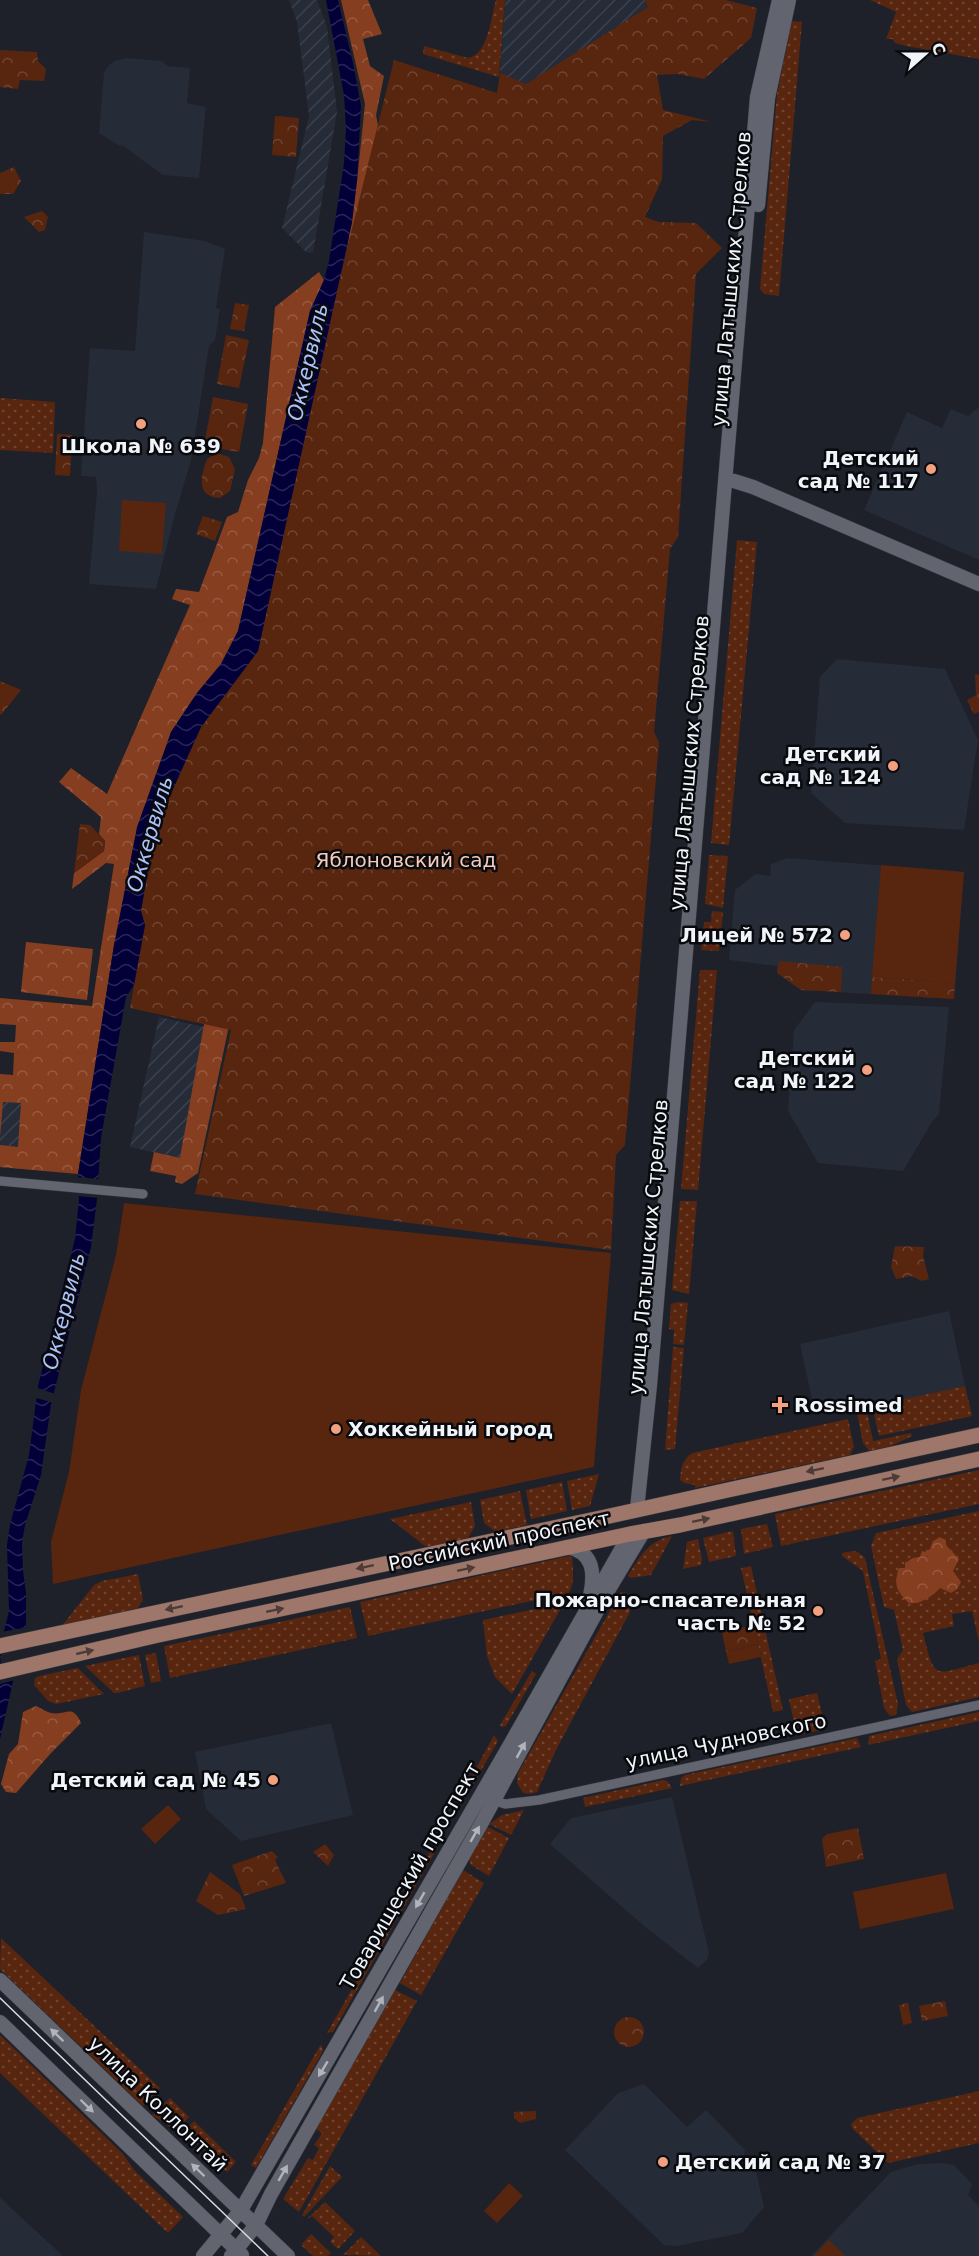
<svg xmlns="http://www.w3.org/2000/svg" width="979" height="2256" font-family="'DejaVu Sans',sans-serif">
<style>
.built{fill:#262b38}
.industrial{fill:url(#industrial-furrows)}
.grass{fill:url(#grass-dots)}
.forest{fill:url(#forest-crowns)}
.park{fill:url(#park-crowns)}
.garden{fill:#58250f}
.water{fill:url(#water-waves)}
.pier{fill:#1e2129}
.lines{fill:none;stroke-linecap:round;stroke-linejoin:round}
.street-casing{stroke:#3b3d44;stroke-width:10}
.secondary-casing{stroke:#3b3d44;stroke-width:15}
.primary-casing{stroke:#3b3d44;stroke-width:16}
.street{stroke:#62656f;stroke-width:9}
.secondary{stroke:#62656f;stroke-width:14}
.primary{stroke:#9f766a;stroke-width:15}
.tram{stroke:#d8dbe0;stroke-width:1.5}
.oneway{fill:#4c3b37}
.oneway2{fill:#b1b4bb}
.poi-dot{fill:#f2a080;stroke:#090a0e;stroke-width:2}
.labels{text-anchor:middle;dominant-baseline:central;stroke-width:5;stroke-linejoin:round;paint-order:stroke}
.street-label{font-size:20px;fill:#f1f4f9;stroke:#090a0e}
.poi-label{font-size:20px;font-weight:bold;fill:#f1f4f9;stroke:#090a0e;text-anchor:end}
.park-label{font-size:20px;fill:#f7cbba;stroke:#090a0e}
.water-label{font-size:21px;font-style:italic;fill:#adc2fa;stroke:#090a0e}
</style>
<defs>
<pattern id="industrial-furrows" width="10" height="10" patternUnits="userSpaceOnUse" patternTransform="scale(1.5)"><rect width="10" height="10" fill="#262b38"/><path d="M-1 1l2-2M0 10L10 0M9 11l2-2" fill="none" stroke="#3b404c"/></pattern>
<pattern id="grass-dots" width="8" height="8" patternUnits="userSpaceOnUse" patternTransform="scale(1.5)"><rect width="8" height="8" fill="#58250f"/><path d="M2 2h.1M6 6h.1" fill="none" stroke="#704533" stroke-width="1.8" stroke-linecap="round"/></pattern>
<pattern id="forest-crowns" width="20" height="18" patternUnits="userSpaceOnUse" patternTransform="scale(1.5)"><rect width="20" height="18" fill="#863e20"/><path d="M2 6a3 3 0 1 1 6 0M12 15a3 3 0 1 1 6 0" fill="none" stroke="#985a41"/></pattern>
<pattern id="park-crowns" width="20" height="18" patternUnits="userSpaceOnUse" patternTransform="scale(1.5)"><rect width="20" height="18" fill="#58250f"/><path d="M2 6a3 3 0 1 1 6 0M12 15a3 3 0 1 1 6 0" fill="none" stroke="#704533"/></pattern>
<pattern id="water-waves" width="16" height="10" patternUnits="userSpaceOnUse" patternTransform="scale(1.5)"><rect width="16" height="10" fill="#030039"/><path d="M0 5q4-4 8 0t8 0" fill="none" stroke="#282656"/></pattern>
</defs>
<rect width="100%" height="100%" fill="#1e2129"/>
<path class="built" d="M126 58 162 61 168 66 190 68 187 103 206 107 199 178 163 175 122 145 120 146 99 133 104 73 108 66 115 61Z
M144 232 205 241 225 249 216 308 220 309 215 340 209 346 191 461 175 514 156 589 89 584 97 491 96 477 81 476 90 348 135 351Z
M979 407V560L864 510 907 412 942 428 951 409 968 416Z
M837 659 945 669 978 740 964 830 845 823 811 793 820 677Z
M787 858 964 872 954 999 801 990 777 973V966L729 960 735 890 756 874 770 876 771 864Z
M815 1002 949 1007 939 1114 932 1122 903 1171 818 1163 788 1111 794 1030Z
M949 1311 965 1386 855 1410 841 1407 815 1413 800 1344Z
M331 1723 353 1815 241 1841 206 1809 195 1752Z
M672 1797 709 1953 707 1960 698 1968 644 1926 550 1844 571 1818Z
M644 2084 687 2127 706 2110 745 2150 744 2156 755 2167 764 2207 742 2233 677 2246 664 2245 565 2150 618 2093Z
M943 2163 954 2165 972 2184 968 2195 979 2206V2256H811L891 2172 918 2164Z
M0 2197 9 2206 63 2256H0Z"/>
<path class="industrial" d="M289 0H317L327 27 337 112 313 253 306 252 282 228 309 116 297 22Z
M505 0H645L648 7 526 84 500 73Z
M159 1017 222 1031 193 1161 130 1147Z
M0 1080 60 1084 53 1172 0 1167Z"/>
<path class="grass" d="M496 0H505L499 77 423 54 424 46 468 58C488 55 491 17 496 0Z
M870 0H979V59L906 46 895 43 892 39H886L896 12Z
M792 21 802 22 779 296 764 294 760 289 777 94Z
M0 398 55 402 53 453 0 450Z
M737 540 757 542 729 845 711 843Z
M709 855 728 856 723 908 705 904Z
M712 911 723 912 719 951 701 950 704 922H711Z
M700 970H717L698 1190 681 1189Z
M680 1201H697L689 1294 672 1290Z
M678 1302 688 1303 684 1345 673 1344 674 1330 669 1329 671 1304Z
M673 1347 684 1348 675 1449 665 1450Z
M965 1386 972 1416 879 1436 872 1406Z
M866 1406 873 1441 911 1433 912 1436 891 1446 869 1451 863 1443 856 1408Z
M848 1419 854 1447 850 1455 695 1488V1485L684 1483 680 1480C681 1468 682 1460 692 1453Z
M979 1470V1504L781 1546 775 1514Z
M599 1474 590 1506 572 1510 567 1481Z
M562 1482 567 1511 531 1519 526 1490Z
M520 1491 527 1525 496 1532 484 1523 480 1500Z
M471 1502 475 1526 468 1538 431 1546H425L390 1519Z
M979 1511V1642L972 1611 952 1614 954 1626 923 1633C935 1681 933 1675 979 1663V1697L912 1712 906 1705 897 1659 903 1650 894 1610 884 1607 871 1546 876 1533Z
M767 1524 773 1547 744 1554 741 1529Z
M733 1531 736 1556 709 1562 703 1538Z
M672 1536 651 1575 631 1578 628 1576C640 1556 648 1541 672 1536Z
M698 1539 702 1559 701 1565 683 1569 687 1542Z
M853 1551 858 1552 865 1558 898 1704 896 1715 890 1716 884 1708 875 1661 881 1659 863 1571 842 1556V1553Z
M569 1556 572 1557C573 1568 575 1582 569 1593L368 1636 360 1602Z
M751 1566 783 1710 773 1712 741 1568Z
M138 1574 143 1600 137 1609 132 1612 61 1627 94 1585 102 1581Z
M625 1592 630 1612 556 1750 537 1792 530 1794 523 1793 517 1783 518 1773 620 1593Z
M559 1604 560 1610 512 1694 495 1677 487 1656 483 1620Z
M350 1607 357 1638 170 1678 164 1646Z
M156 1653 161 1681 151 1683 145 1655Z
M139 1655 145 1686 117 1693H114L85 1666Z
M78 1668 104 1694 56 1704 48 1701 34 1685 35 1678 39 1676Z
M532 1671 536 1674 506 1726 502 1727 500 1725Z
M817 1693 824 1722 823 1730 801 1734 795 1727 789 1699Z
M979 1712V1721L868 1745 869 1736Z
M494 1735 498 1741 471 1788 465 1789Z
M857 1738 861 1747 680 1786 681 1778 685 1775Z
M663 1780 667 1781 672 1788 585 1807 583 1798Z
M524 1810 511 1835 489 1824 502 1815Z
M488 1827 509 1838 489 1876 471 1865 469 1860Z
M431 1850 435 1852 333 2032 327 2033Z
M463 1870 484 1883 421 1995 400 1983Z
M1 1938 160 2088 143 2106 0 1969Z
M395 1990 417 2001 299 2212 283 2199 308 2158 313 2160 319 2148 314 2145 322 2133 316 2129Z
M0 2035 123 2154 134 2170 183 2217 168 2233 0 2073Z
M321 2044 323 2051 256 2168 251 2165Z
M979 2091V2143L888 2163 852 2128 851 2124 857 2118Z
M170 2098 189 2117 176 2131 152 2115Z
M194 2121 236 2162 227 2172 184 2131Z
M330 2166 342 2177 304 2217 302 2215Z
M325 2202 355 2231 338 2249 330 2242 334 2237 312 2216 307 2219Z
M311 2234 331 2253 328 2256H313L301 2245Z
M361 2237 381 2256 343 2255Z"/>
<path class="forest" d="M341 0H368L382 34 363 39 370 66 384 76 376 115 380 136 345 264 357 181 365 104Z
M319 272 324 280 310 311 238 631 221 664 197 693 171 732 114 945 78 1174 0 1167V1145L18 1147 21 1103 3 1102 0 1137V1074L13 1075 14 1053 0 1051V1042H15L16 1025 0 1024V998L92 1006 114 864 106 863 72 889 74 873 104 851 105 841 99 834 101 817 59 782 71 768 107 794 190 605 172 599 176 589 199 592 227 517 238 512 248 480 259 458 263 443 275 307Z
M254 907 198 1173 182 1184 175 1182 176 1176 150 1171 154 1152 180 1158 206 1013Z
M26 942 93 949 87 1000 21 992Z
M940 1537 946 1540V1545L959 1559 953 1571 961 1582 957 1589 951 1593 940 1588C933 1596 920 1605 909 1603 897 1592 893 1584 899 1568H905V1563L913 1558 920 1557 922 1551 925 1552 930 1549 933 1541Z
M36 1706C41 1708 46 1712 51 1713 67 1716 72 1703 81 1723L51 1753 16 1793 6 1792 1 1784 9 1754 18 1744 23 1712Z"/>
<path class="park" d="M645 0H726L757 8 751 38 704 79 678 74 657 75 663 110 712 122 692 120 663 136 662 179 645 217 659 222 696 223 722 248 696 274 678 537 670 549 654 732 659 742 625 1145 616 1155 611 1250 195 1194 231 1030 130 1008 145 925 141 911 155 829 201 727 258 651 337 289 394 60 497 93 500 73 526 84 648 7Z
M0 50 37 52 38 61 46 69 44 81 20 80 18 89 0 87Z
M275 116 299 118 296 157 272 155Z
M14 167 21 181 13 194H0V173Z
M42 211 48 217 45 230 39 232 24 217Z
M235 303 249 305 244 331 230 329Z
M226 335 249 340 239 388 217 384Z
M213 397 248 404 239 452 204 446Z
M57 434 72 435 70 476 55 475Z
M217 453 229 457 235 469 230 491 220 498C195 496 201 476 207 459Z
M203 516 222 522 215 541 196 534Z
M975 674 979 675V712L974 714 967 700 976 695Z
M0 681 21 690 1 715 0 714Z
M80 824 90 825 105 841 104 851 74 873Z
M779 961 842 967 841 992 801 990 777 973Z
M872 977 955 983 954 999 871 994Z
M895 1246 924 1247 923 1256 929 1279 922 1281 911 1276 896 1279 891 1267Z
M754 1625 758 1644 726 1652 722 1632Z
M858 1828 864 1859 826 1867 822 1839 827 1834Z
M325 1844 334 1855 328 1866 313 1852Z
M272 1851 278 1857 275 1860 286 1883 244 1896 232 1865Z
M210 1872 240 1894 246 1909 218 1915 196 1901Z
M945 2001 948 2016 922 2021 919 2006Z
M908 2003 912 2023 903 2025 899 2005Z
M614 2032a15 15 0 1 1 30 0a15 15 0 1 1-30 0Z
M536 2111V2119L520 2123 514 2118V2112Z"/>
<path class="garden" d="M122 500 166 503 162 554 119 551Z
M881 865 964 872 955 983 872 977Z
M124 1203 611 1253 594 1467 53 1584 51 1542 69 1472 81 1390 116 1255Z
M758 1644 761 1657 729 1664 726 1652Z
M168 1805 181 1819 155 1844 141 1829Z
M946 1873 954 1909 860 1929 853 1892Z
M509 2183 523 2196 497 2223 484 2211Z
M829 2240 845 2256H814Z"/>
<path class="water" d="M326 0H338L353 63 361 106 357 181 352 223 258 651 201 727 155 829 141 911 145 925 134 985 126 997 101 1138 97 1199 91 1247 51 1404 41 1475 25 1525 22 1543 23 1571 26 1593V1624L0 1739V1647L9 1611 7 1545 10 1525 29 1455 38 1386 75 1239 79 1199 78 1174 114 945 137 827 171 732 197 693 221 664 238 631 310 311 324 280 329 261 344 163 346 128 344 95Z"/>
<path class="pier" d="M75 1177 101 1179 100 1198 76 1196Z
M34 1387 56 1394 54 1403 33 1397Z
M28 1627 15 1680 0 1684 1 1632Z"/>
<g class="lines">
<defs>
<path id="street" d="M0 1181 143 1194
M489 1799 505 1804 539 1800 979 1705"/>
<path id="secondary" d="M758 205 768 98 789 0
M726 480 734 481 753 487 979 584
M637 1509 650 1385 757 97 779 0
M567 1547C594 1552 595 1573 590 1596
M0 1980 288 2256
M0 2022 242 2255
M203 2256 241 2210 511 1743 630 1534
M231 2256 256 2225 271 2194 481 1824 609 1589 644 1531"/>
<path id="primary" d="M0 1646 605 1517 979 1435
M0 1672 154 1636 630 1534 680 1525 979 1459"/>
</defs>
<use href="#street" class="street-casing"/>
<use href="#secondary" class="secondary-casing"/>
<use href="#primary" class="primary-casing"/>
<use href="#street" class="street"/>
<use href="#secondary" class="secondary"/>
<use href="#primary" class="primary"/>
<path class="tram" d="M0 1998 268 2256"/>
</g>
<defs><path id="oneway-solid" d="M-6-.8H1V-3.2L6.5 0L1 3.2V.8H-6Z" transform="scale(1.5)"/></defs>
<g class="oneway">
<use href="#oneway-solid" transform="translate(815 1470) rotate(168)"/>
<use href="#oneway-solid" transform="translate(891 1478) rotate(-12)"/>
<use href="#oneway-solid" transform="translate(701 1520) rotate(-12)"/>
<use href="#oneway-solid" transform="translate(365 1567) rotate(168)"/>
<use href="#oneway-solid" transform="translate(466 1569) rotate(-12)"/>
<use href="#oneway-solid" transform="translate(174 1608) rotate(168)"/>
<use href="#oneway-solid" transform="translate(275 1610) rotate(-12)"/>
<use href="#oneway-solid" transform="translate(85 1652) rotate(-13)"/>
</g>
<g class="oneway2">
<use href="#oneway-solid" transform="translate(521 1750) rotate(-61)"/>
<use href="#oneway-solid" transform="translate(475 1834) rotate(-60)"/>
<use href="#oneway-solid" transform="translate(420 1900) rotate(120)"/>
<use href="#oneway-solid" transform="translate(379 2004) rotate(-61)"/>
<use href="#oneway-solid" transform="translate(57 2035) rotate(-136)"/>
<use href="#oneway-solid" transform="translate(323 2069) rotate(121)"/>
<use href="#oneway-solid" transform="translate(87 2106) rotate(44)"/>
<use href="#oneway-solid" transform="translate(198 2170) rotate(-136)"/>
<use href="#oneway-solid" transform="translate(283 2173) rotate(-60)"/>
</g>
<g class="poi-dot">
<circle cx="141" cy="424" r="6"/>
<circle cx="931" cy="469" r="6"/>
<circle cx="893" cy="766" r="6"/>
<circle cx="845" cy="935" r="6"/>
<circle cx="867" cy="1070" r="6"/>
<path d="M777 1396h6v6h6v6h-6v6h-6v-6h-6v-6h6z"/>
<circle cx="336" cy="1429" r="6"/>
<circle cx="818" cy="1611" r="6"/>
<circle cx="273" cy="1780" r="6"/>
<circle cx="663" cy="2162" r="6"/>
</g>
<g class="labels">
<g class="street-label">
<text transform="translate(731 279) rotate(-85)">улица Латышских Стрелков</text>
<text transform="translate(689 763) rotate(-85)">улица Латышских Стрелков</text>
<text transform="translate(648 1247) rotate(-85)">улица Латышских Стрелков</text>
<text transform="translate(499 1541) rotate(-12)">Российский проспект</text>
<text transform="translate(726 1741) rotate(-12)">улица Чудновского</text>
<text transform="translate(410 1876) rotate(-60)">Товарищеский проспект</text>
<text transform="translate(158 2104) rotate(44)">улица Коллонтай</text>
</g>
<g class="poi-label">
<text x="141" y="446" text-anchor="middle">Школа № 639</text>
<text x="919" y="458">Детский<tspan x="919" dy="23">сад № 117</tspan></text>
<text x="881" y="754">Детский<tspan x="881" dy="23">сад № 124</tspan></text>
<text x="833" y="935">Лицей № 572</text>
<text x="855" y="1058">Детский<tspan x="855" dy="23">сад № 122</tspan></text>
<text x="794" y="1405" text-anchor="start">Rossimed</text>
<text x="348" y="1429" text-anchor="start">Хоккейный город</text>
<text x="806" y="1600">Пожарно-спасательная<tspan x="806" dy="23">часть № 52</tspan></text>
<text x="261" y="1780">Детский сад № 45</text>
<text x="675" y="2162" text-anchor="start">Детский сад № 37</text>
</g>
<g class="park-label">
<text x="406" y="860">Яблоновский сад</text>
</g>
<g class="water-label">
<text transform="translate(308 362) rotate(-77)">Оккервиль</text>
<text transform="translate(150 834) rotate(-74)">Оккервиль</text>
<text transform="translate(64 1311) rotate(-76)">Оккервиль</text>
</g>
</g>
<g transform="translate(925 54) rotate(69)" stroke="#090a0e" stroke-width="4.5" paint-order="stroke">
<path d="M0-4.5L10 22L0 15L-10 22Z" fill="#f1f4f9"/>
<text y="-9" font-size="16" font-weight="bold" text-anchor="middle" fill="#f1f4f9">С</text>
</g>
</svg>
